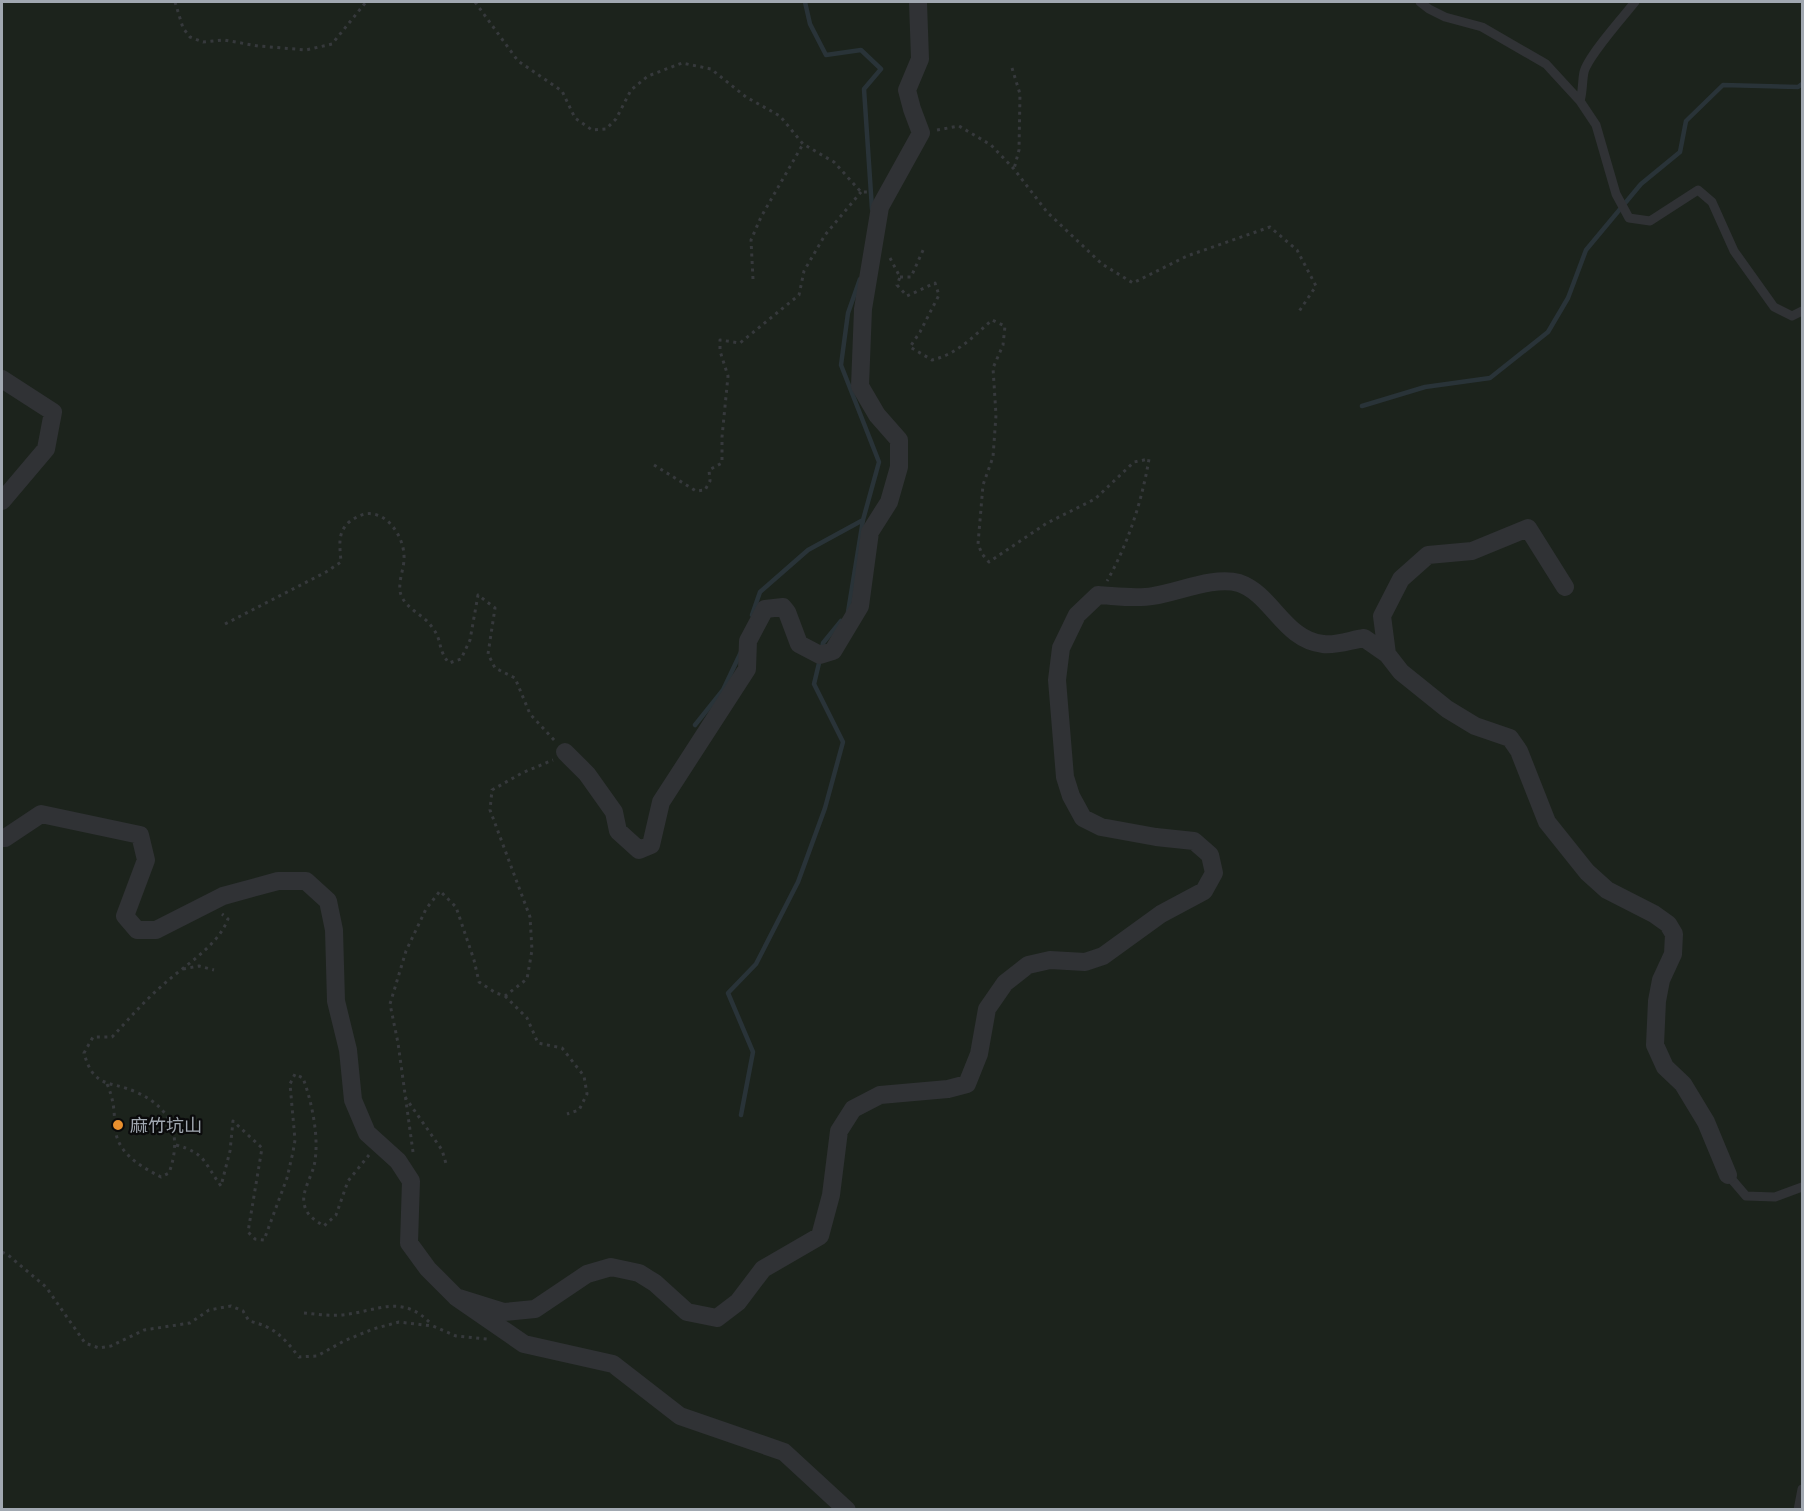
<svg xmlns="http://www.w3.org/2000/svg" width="1804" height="1511" font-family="Barlow,'Noto Sans TC',sans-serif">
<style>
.green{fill:#1c231c}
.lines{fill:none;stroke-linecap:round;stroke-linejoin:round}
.stream{stroke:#293338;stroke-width:4.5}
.path{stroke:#36393c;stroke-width:3;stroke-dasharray:3 4.5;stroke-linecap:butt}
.lane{stroke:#303235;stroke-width:9}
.street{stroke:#303235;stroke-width:18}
.poi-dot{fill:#e9902e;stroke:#0a0a0b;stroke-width:2}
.labels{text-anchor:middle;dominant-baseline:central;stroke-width:4.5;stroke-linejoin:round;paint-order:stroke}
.poi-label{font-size:18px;fill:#a1a8b1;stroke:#0a0a0b;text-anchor:start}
</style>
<rect width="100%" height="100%" fill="#0f0f10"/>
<path class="green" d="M2 2H1802V1509H2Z"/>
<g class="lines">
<path class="stream" d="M805 2 810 24 826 55 861 50 881 69 864 89 872 209
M1362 406 1425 387 1490 378 1548 332 1568 298 1586 250 1641 184 1680 152 1686 121 1723 85 1798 87 1802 84
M848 612 863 520 879 462 841 365 848 313 860 279
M752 615 760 592 808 550 863 520
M822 648 823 643 841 621
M695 725 723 690 741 652
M741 1115 753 1052 728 993 756 964 798 882 825 808 843 742 814 684 820 659"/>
<path class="path" d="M175 2 183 28 190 37 203 42 224 40 258 46 306 50 332 44 366 2
M475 2 518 61 562 91 575 118 592 130 606 129 616 119 631 90 648 76 682 63 711 69 746 97 780 116 803 144 834 162 861 192H868
M1012 68 1020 94 1019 150 1014 169
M937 130 959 126 991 145 1014 169 1047 212 1102 264 1133 283 1187 256 1270 227 1297 250 1316 286 1298 313
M890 258 900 277 897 285 907 296 935 283 939 295 920 332 910 347 932 360C957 354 973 337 992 320L1005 326 1003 345 993 368 996 415 993 457 983 485 978 544 982 554 989 562 1047 523 1095 499 1134 462 1149 459C1142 501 1128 544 1107 581
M900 277H911L924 248
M753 279 751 240 761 217 803 144
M654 465 696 491 705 490 710 481 709 470 722 463V437L728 376 720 351V340L740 343 799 295 804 271 825 235 861 192
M225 624 326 572 341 562C340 547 337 534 348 523 357 516 366 511 377 515 393 520 405 542 404 559 404 569 397 584 401 595 407 610 423 614 432 627 443 641 437 649 449 663L461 659 470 640 478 595 495 608 488 654 495 668 515 678 530 714 555 741
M183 969 199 966 214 970
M505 996 527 1018 538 1043 562 1048 584 1076 587 1094 579 1110 567 1114
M107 1084C114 1100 114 1110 115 1126 116 1153 140 1166 161 1177L169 1173C182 1137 173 1108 136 1092 109 1080 94 1089 84 1053L93 1037H112C129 1019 145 1000 164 984 186 964 217 947 228 919L222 914
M405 1097 442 1150 447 1167
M176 1145C206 1153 204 1163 221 1186L230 1151 233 1121 262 1148 248 1232 255 1239 264 1240 287 1178 293 1152 295 1140 290 1084 295 1074 303 1078C312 1102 320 1140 314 1166 311 1177 302 1192 304 1202 305 1215 315 1220 324 1226L336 1215 348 1181 369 1155
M413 1152 398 1043 390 1004 406 951 426 909 440 891 456 907 474 960 479 982 496 993 505 996 527 979 532 950 530 917 490 810 492 790 522 773 553 760
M2 1252 8 1255 46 1287 85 1343 99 1348 111 1346 144 1330 190 1323 209 1310 231 1306 243 1311 249 1321C275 1327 283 1337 299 1357L317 1356 344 1341 373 1329 399 1322 433 1326 456 1336 487 1339
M304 1313C316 1314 329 1316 341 1315 377 1312 402 1292 432 1325"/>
<path class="lane" d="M1420 2 1429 9 1445 17 1482 27 1546 64 1580 101 1596 125 1616 194 1629 218 1650 221 1698 190 1712 202 1734 251 1774 307 1792 316 1802 311
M1580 101C1583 91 1582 82 1584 72 1588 56 1623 17 1635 2
M1728 1175 1746 1196 1775 1197 1802 1187
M1798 1510 1802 1489"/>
<path class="street" d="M2 379 53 412 46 449 2 501
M1387 654 1382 616 1401 579 1428 555 1472 551 1528 528 1565 587
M565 752 587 774 614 812 618 831 639 850 651 845 661 802 747 669 748 641 765 609 783 607 787 612 799 644 820 655 833 651 860 606 870 532 889 502 899 467V440L877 415 860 386 863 309 880 207 921 133 912 109 907 90 920 59 918 2
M2 838H5L41 814 140 835 146 860 125 916 137 930H156L223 896 278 881H306L328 901 334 930 336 1001 348 1050 353 1100 367 1133 398 1161 411 1181 409 1243 428 1269 456 1297 524 1344 613 1364 680 1416 784 1452 847 1510
M456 1297 504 1312 535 1309 587 1274 611 1267 639 1273 655 1283 687 1312 717 1318 738 1302 763 1269 820 1236 831 1195 839 1131 853 1109 880 1095 948 1089 967 1084 979 1054 987 1009 1005 983 1028 965 1050 960 1085 962 1103 956 1161 914 1204 891 1214 873 1210 855 1194 841 1156 837 1101 827 1083 818 1071 796 1065 777 1057 680 1061 648 1077 615 1098 595C1116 596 1136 599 1153 596 1179 592 1214 576 1239 583 1272 594 1284 640 1323 644 1335 646 1351 640 1364 638L1387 654 1401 672 1447 709 1475 726 1510 738 1519 751 1547 822 1587 872 1607 890 1654 914 1668 924 1674 934 1673 954 1661 980 1657 1001 1655 1045 1665 1067 1683 1084 1706 1122 1728 1175"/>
</g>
<circle class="poi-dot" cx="118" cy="1125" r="6"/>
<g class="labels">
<g class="poi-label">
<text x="130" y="1125">麻竹坑山</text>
</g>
</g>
<rect width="1804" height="1511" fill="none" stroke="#a1a8b1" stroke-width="6"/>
</svg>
